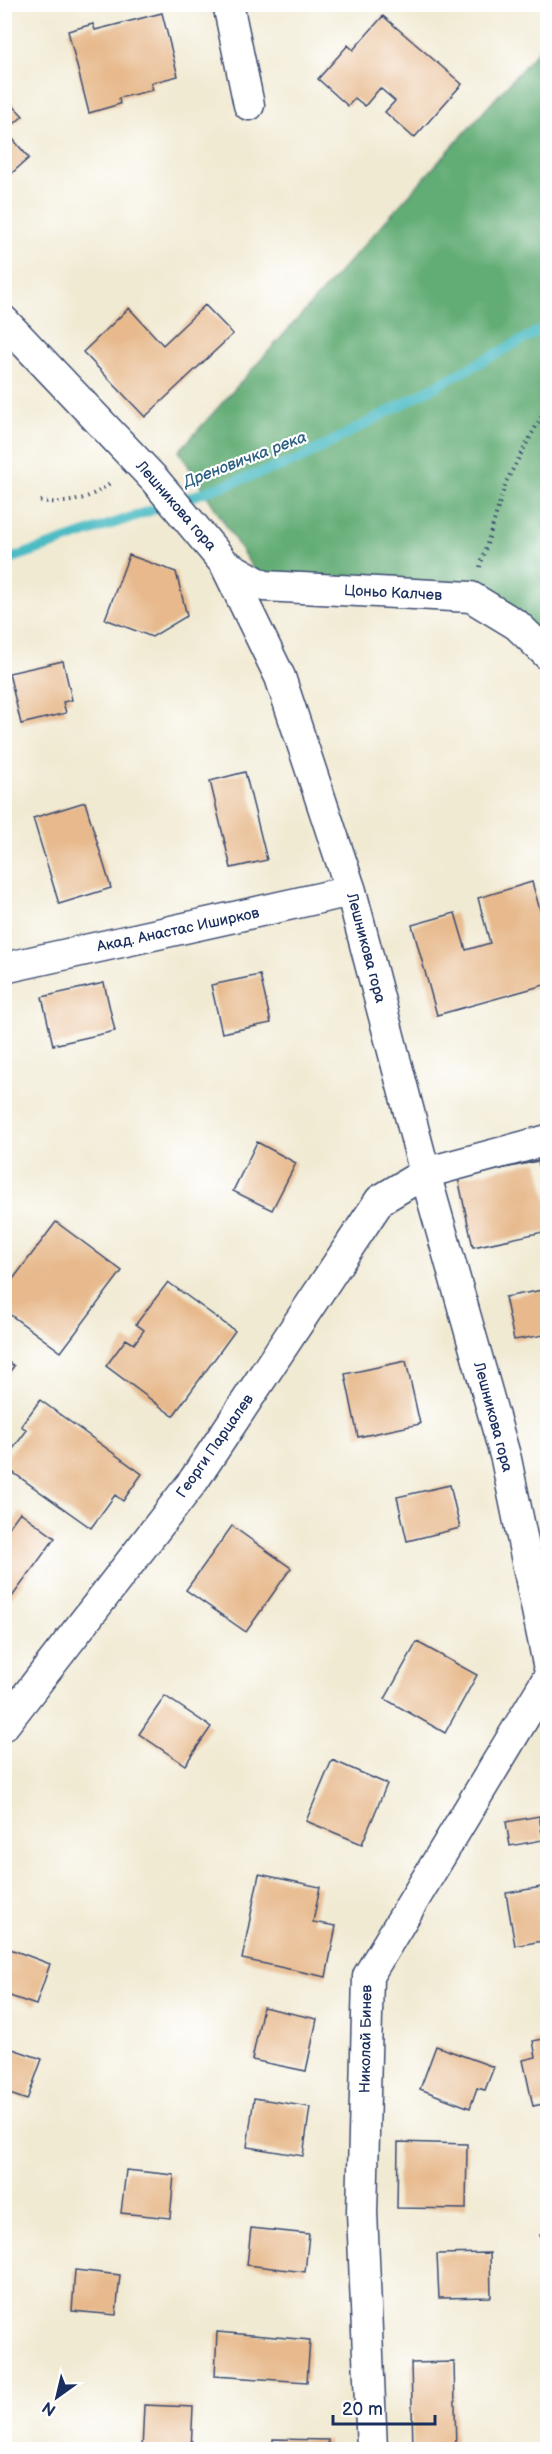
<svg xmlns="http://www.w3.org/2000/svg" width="552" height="2454" font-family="'Balsamiq Sans',sans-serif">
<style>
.forest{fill:#62ac75;stroke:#3e6e6a;stroke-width:1.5}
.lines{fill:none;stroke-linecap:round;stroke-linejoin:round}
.stream{stroke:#4cbbc4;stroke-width:10}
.building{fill:#e7b98c}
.minor-casing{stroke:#3b4b70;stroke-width:33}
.path{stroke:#3b4b70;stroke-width:4;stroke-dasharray:1.5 4.5;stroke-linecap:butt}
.minor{stroke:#fff;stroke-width:30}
.labels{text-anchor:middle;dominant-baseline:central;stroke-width:4.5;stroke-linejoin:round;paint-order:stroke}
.street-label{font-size:15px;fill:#1b2f5e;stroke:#fff}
.water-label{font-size:16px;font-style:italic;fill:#2c6082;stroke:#fff}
</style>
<rect width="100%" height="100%" fill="#fff"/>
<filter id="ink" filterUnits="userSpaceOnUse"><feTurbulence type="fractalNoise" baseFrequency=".0167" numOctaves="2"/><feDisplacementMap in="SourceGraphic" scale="12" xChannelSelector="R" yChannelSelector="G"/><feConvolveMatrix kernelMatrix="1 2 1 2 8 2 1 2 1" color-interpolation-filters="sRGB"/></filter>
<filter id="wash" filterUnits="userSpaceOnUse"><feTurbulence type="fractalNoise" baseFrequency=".008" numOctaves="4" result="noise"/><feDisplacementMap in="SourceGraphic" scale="24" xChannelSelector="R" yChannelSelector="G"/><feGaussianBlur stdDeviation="1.35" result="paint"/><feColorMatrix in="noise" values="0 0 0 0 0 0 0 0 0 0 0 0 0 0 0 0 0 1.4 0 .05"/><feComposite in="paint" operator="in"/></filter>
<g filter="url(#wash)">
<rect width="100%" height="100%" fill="#f1ead3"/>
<path class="forest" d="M547 41V655L471 597 264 586 179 451Z"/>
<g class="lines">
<path class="stream" d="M4 561 298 460 548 326"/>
</g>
<g id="blocks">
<path class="building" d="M162 13 178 76 151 83 153 90 119 98 120 104 89 113 68 31 93 24 95 30Z
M383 16 462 84 414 138 385 112 395 101 380 88 365 106 355 98 348 106 318 79 348 45 353 50Z
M4 96 23 116 6 131 29 158 4 180Z
M205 305 233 334 145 417 83 352 129 308 163 345Z
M129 555 176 572 187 616 152 637 105 619Z
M63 661 72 700 63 702 66 713 21 724 9 673Z
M245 772 267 860 231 868 210 781Z
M85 802 111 888 59 904 33 818Z
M532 882 548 938V984L437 1015 412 925 455 913 466 950 490 943 478 898Z
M260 975 271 1023 222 1033 211 985Z
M104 983 115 1031 53 1045 42 997Z
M257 1142 296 1163 272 1210 233 1191Z
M538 1161 548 1205V1231L473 1247 458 1178Z
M56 1222 122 1271 61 1352 4 1310V1291Z
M168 1282 235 1331 173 1416 106 1366 126 1339 134 1344 144 1330 136 1324Z
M548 1289V1345L544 1335 514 1340 505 1297Z
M4 1359 14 1366 4 1380Z
M406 1361 420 1424 358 1437 345 1374Z
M40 1400 142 1474 123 1501 115 1495 91 1528 4 1466V1461L27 1430 21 1426Z
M450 1485 460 1528 407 1541 397 1497Z
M20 1512 55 1538 9 1601 4 1598V1534Z
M232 1526 291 1568 246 1632 186 1590Z
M417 1642 477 1675 445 1733 385 1699Z
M165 1696 211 1727 185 1765 139 1734Z
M332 1760 387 1784 362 1844 306 1821Z
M539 1816 543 1840 510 1846 506 1822Z
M259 1874 320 1887 313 1922 336 1926 326 1977 242 1959Z
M548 1886V1940L515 1946 506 1893Z
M10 1949 50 1964 36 2005 4 1994V1964Z
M263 2007 317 2019 306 2071 252 2060Z
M548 2038V2103L533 2106 523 2060 536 2057 533 2041Z
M4 2046 42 2059 27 2100 4 2092Z
M436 2046 494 2067 485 2090 477 2088 470 2108 420 2089Z
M254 2098 310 2107 303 2156 247 2147Z
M398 2142 467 2144 466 2209 397 2208Z
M126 2170 174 2175 170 2218 121 2213Z
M251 2228 309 2234 305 2272 247 2265Z
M548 2234V2267H546L540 2235Z
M490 2253 491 2297 439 2298 437 2254Z
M75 2270 120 2275 116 2315 72 2311Z
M217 2332 310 2340 307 2382 215 2376Z
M454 2362 456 2450H413L411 2363Z
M144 2405 193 2407 191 2450H142Z
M273 2439 328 2440V2450H273Z"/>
</g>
</g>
<g filter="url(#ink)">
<use href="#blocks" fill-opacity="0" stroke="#3b4b70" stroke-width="1.5"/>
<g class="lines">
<defs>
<path id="minor" d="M228 4 249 105
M4 321 154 479 225 564 280 677 351 891 425 1173 506 1459 548 1664
M225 564 264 586 471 597 517 625 548 655
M4 968 351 891
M4 1725 194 1480 380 1200 425 1173 548 1140
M372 2450 362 2212 368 1976 548 1678"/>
</defs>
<use href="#minor" class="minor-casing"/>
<path class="path" d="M40 501C67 505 90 500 111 482
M480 567 506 482 548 404"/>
<use href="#minor" class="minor"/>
</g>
</g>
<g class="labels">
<g class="street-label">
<text transform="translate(176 506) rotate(49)">Лешникова гора</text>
<text transform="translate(393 593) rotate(3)">Цоньо Калчев</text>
<text transform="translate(178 930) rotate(-12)">Акад. Анастас Иширков</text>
<text transform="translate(366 948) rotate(75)">Лешникова гора</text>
<text transform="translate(493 1417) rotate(75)">Лешникова гора</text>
<text transform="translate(215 1446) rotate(-55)">Георги Парцалев</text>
<text transform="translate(366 2039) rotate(-89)">Николай Бинев</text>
</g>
<g class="water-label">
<text transform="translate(245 460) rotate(-21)">Дреновичка река</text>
</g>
</g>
<rect width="552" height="2454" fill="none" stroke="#fff" stroke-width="24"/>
<g transform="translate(57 2397) rotate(214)" stroke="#ffffff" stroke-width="4.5" paint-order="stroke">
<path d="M0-4.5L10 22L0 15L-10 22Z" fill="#1b2f5e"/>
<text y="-9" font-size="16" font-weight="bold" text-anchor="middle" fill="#1b2f5e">N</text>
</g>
<path d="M333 2415v9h102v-9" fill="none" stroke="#1b2f5e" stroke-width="3"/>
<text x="342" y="2415" font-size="18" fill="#1b2f5e" stroke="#ffffff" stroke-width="4.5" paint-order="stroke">20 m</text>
</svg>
